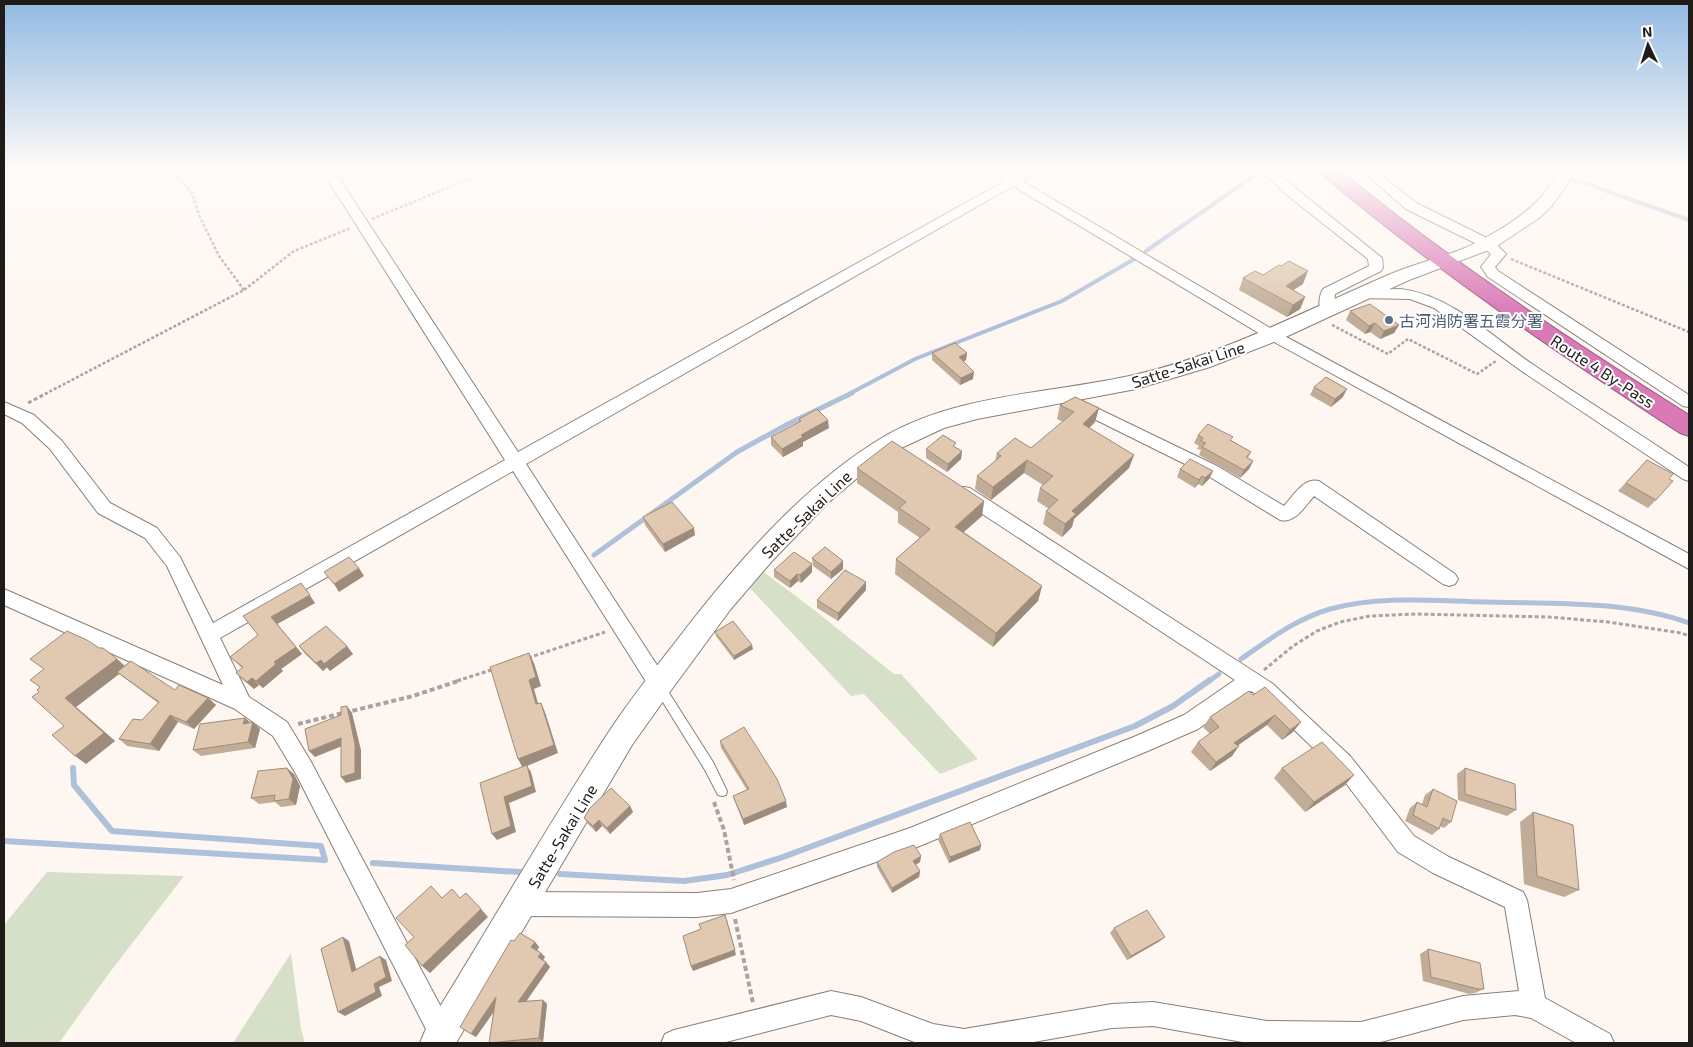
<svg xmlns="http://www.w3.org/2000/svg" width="1693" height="1047" font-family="'Exo 2','Noto Sans JP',sans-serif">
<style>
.green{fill:#d6dfc8}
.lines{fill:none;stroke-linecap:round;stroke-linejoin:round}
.stream-far2{stroke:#afc0da;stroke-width:4}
.stream-far1{stroke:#afc0da;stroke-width:5}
.stream{stroke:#afc0da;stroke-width:6}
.lane-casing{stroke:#887f79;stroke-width:2}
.street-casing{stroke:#887f79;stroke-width:2}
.secondary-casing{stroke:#887f79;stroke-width:2}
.highway-casing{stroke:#98587f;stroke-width:2}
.path-far2{stroke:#aaa39f;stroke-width:2.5;stroke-dasharray:3 2;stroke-linecap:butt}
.path-far1{stroke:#aaa39f;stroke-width:3;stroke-dasharray:4 2.5;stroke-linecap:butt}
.path{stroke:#aaa39f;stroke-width:4;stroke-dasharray:5 3;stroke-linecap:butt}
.lane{fill:#fff;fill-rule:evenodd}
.street{fill:#fff;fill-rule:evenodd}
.secondary{fill:#fff;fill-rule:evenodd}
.highway{fill:#d979b6;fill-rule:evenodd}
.wall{fill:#c1ac98}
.shaded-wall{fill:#9d8c7c}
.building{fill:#e0c8b1;stroke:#9d8c7c}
.service-dot{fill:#5c6f8a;stroke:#fff;stroke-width:2}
.labels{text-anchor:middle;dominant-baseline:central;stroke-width:4;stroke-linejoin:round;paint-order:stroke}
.service-label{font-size:16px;fill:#4e5e75;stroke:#fff;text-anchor:start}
.street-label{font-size:16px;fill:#1f1b19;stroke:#fff}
</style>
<rect width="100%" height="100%" fill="#fef6f0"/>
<path class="green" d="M761 570 813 609 894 674H901L978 759 940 774 864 694 851 696 748 586Z
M47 872 184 876 107 976 59 1043H4V925Z
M291 953 301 1029 305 1043H233Z"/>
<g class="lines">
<path class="stream-far2" d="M1529 169 1584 183 1689 220
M1146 251 1261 171 1255 169
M849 394 915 359 1062 301 1136 258"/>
<path class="stream-far1" d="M594 555 737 452 788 424 852 393
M1241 659C1270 639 1296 619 1330 609 1381 595 1434 601 1486 602 1553 604 1625 600 1689 623
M1209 681 1219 674"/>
<path class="stream" d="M4 841 325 860 321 846 112 831 74 785 73 768
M373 863 520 872
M560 874 684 881 727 875 783 857 1135 726 1173 706 1210 680"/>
<defs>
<path id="lane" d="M660 684 664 685 713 762 727 791 726 795 722 796 718 795 705 770 656 691 655 688 656 685Z"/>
<path id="street" d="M321 169H333L518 452 1005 181 990 172 988 169H1002L1014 175 1026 169H1040L1038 172 1022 181 1277 332 1689 554V569L1267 338 1013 186 526 464 666 679 669 685 666 691 659 694 652 691 513 471 220 638 249 697 287 722 310 760 451 1026 455 1035 451 1043H433L296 774 273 736 235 709 4 605V589L223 685 167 566 145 538 98 513 50 449 22 423 4 414V402L34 415 62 441 110 503 157 528 180 557 213 623 505 460Z
M1259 169H1272L1382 258 1383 268 1381 271 1335 294 1334 311 1332 314H1322C1318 309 1319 295 1323 289L1369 266 1368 259 1292 199Z
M1360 169H1373L1416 203 1493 241 1506 254 1495 267 1498 271 1689 395V407L1683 406 1488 277 1481 267 1491 254 1483 247 1406 209Z
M1401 289C1450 295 1492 336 1532 364 1584 399 1637 432 1689 467V481L1683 479 1523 372 1434 308 1410 299 1361 298 1356 297 1354 294 1356 291 1361 290Z
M1076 398 1217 466 1284 506C1293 496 1304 477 1319 481L1455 574 1458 579 1455 584 1449 586 1443 584 1314 496C1305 506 1295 524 1280 520L1205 474 1070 407 1068 403 1070 399Z
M964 487 970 488 1273 684 1350 756 1414 836 1449 857 1523 892 1527 900 1545 998 1610 1034 1614 1043H1576L1531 1018 1515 1015 1463 1020 1377 1043H1248L1153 1026 1112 1028 1028 1043H917L861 1021 831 1015 722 1043H661L665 1034 674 1030 831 991 861 997 933 1024 964 1029 1112 1004 1153 1002 1267 1021 1361 1022 1463 996 1519 991 1505 907 1433 873 1398 852 1336 770 1259 696 1251 691 1198 729 1150 750 910 850 731 913 697 917 521 916 513 912 509 904 513 896 521 892 697 893 731 889 910 828 1136 736 1184 715 1235 680 958 498 955 493 958 488Z"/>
<path id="secondary" d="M1562 169H1578L1551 207 1539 218 1494 248 1409 280 1279 340 1210 367 1136 389 977 419 944 428 897 450 862 474 829 502 772 561 730 610 669 693 632 745 456 1043H420L425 1031C487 931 546 828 610 730 634 694 661 661 687 627 740 559 806 484 880 439 956 393 1051 394 1134 375 1225 354 1308 309 1393 273 1422 261 1458 254 1485 238 1503 228 1525 215 1539 199 1548 190 1554 178 1562 169Z"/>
<path id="highway" d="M1318 169H1338C1449 260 1568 339 1689 415V436L1680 433C1556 352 1434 269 1320 173Z"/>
</defs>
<use href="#lane" class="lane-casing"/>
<use href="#street" class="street-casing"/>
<use href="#secondary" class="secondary-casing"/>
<use href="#highway" class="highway-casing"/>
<path class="path-far2" d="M171 169 192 193 199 215 219 256 244 290
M372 219 494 169
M1511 259 1689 332
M1332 325 1388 354 1408 339 1477 374 1496 361
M45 394 244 290 294 251 351 228"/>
<path class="path-far1" d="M28 403 47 393
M528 658 605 632
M1264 670 1293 646 1317 631 1340 622 1370 616 1416 614 1549 617 1608 622 1681 633 1689 636
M457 681 494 669"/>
<path class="path" d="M298 724 413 696 461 680
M714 802 724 830 734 880
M735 919 753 1003"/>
<use href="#lane" class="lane"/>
<use href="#street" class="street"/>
<use href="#secondary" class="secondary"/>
<use href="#highway" class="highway"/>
</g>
<path class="wall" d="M1263 275 1303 284 1293 290 1305 297 1300 309 1287 317 1239 290 1243 278Z
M1350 311 1399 325 1394 333 1380 339 1370 332 1365 334 1346 320Z
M932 353H967L966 360 963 362 973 379 960 385 932 360Z
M1314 387 1343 397 1331 407 1310 395Z
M1060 405 1099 408 1095 422 1089 428 1134 455 1129 468 1074 519 1072 527 1062 537 1043 524 1046 511 1049 509 1037 501 1040 488 1043 485 1024 473 991 500 975 489 977 476 995 461 997 453 1031 448 1063 422 1057 419Z
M799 419 829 428 803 442V446L783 457 771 445V437L799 422Z
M1198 435 1231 440 1251 452 1248 458 1253 461 1249 469 1240 478 1199 455 1201 450 1197 449 1199 446 1194 443Z
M926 449 962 451 961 459 947 472 926 458Z
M1647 460 1669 479 1656 500 1648 508 1618 491Z
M857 468 984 501 982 516 964 532 1042 586 1038 601 993 647 895 574 896 559 920 538 898 523V512L857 483Z
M1180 469 1213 471 1209 479 1202 486 1198 484 1195 488 1177 477Z
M643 517 695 535 665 552 645 525Z
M812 558 843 569 831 579 813 566Z
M774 570 812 572 801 583 798 581 790 588 774 577Z
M301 583 315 603 277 624 302 654 281 669 283 671 263 688 259 685 254 689 243 680 236 673 242 668 230 657 258 635Z
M866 590 838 621 817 608V600Z
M715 632 753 649 734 660 716 636Z
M299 646 353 654 330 671 327 667 323 671 305 654Z
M99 648H103L125 666 175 690 208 698 216 705 194 729 178 722 159 751 127 746 119 739 142 720 158 703 119 674 76 707 115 741 86 764 64 726Z
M1249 691 1293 732 1282 740 1267 725 1238 745 1232 756 1210 771 1191 752 1198 742 1210 734 1203 727 1210 717Z
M245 718 250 723 253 722 260 729 255 748 201 756 193 750Z
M720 741 787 807 744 825 735 802 733 796 747 790 721 748Z
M1282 768 1345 785 1305 812 1274 778Z
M1465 768 1516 810 1507 816 1458 800 1457 774Z
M294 774 300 786 296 805 281 807 275 802 259 804 251 798Z
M1433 789 1451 822 1444 828 1440 826 1439 829 1432 835 1405 821 1410 808 1417 802 1422 804 1425 795Z
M630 806 633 812 610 834 602 826 596 832 588 824 584 818Z
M1533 812 1579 890 1564 897 1524 884 1520 822Z
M940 834 981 845 980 850 949 863 938 840Z
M921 856 920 862 916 865 920 871 919 877 892 893 877 867V862Z
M1114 928 1160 941 1127 960 1110 933Z
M514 941 535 942 539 947 537 950 541 953 545 957 543 960 550 967 526 1001 543 1000 547 1004 543 1042 529 1043H490L494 1012 476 1037 460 1027Z
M1428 949 1484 989 1475 993 1469 994 1423 981 1420 954Z"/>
<path class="shaded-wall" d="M1308 271 1303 284 1280 298 1286 286Z
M1305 297 1300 309 1287 317 1293 305Z
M1375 323 1370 332 1365 334 1369 326Z
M1399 325 1394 333 1380 339 1384 331Z
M967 353 966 360 958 364 959 357Z
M974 372 973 379 960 385 961 378Z
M1347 389 1343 397 1331 407 1335 399Z
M1099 408 1095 422 1079 438 1083 424Z
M828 420 829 428 803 442V446L783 457 782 449 801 435Z
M962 451 961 459 947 472 948 464Z
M1134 455 1129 468 1074 519 1072 527 1062 537 1065 524 1072 511Z
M1027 460 1024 473 991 500 993 487Z
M1253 461 1249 469 1240 478 1244 470Z
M1213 471 1209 479 1202 486 1205 478Z
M1202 476 1198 484 1195 488 1199 480Z
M984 501 982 516 953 541 955 527Z
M694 528 695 535 665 552 663 544Z
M843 561V569L831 579V572Z
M812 564V572L801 583 800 575Z
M359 568 364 576 339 592 334 584Z
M797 574 798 581 790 588V581Z
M866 582V590L838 621V613Z
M301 583 315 603 277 624 302 654 281 669 283 671 263 688 256 681 274 662 271 617Z
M1042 586 1038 601 993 647 996 633Z
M752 645 753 649 734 660V656Z
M347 646 353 654 330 671 324 664Z
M529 653 534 663 541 686 534 689 541 714 536 704 529 680Z
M117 659 127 668 76 707 115 741 86 764 75 756 65 698Z
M321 660 327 667 323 671 316 663Z
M252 678 259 685 254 689 247 682Z
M208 698 216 705 194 729 186 722Z
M541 703 545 712 558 753 527 766 531 772 536 792 509 803 516 832 497 840 492 834 504 797 523 768 518 759Z
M347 706 352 713 361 750V779L346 783 341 777Z
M170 715 178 722 159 751 150 744Z
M1275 715 1267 725 1227 753 1234 743Z
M245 718 252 724H243Z
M253 722 260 729 255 748 248 742Z
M1301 722 1293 732 1282 740 1290 730Z
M341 738 347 744 315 757 309 751Z
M1239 746 1232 756 1210 771 1216 762Z
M287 768 294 774 300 786 296 805 289 799Z
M1354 775 1345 785 1305 812 1314 802Z
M786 801 787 807 744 825 743 819Z
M630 806 633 812 610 834 607 828Z
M599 820 602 826 596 832 593 826Z
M981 845 980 850 949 863 950 857Z
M921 856 920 862 912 866 913 861Z
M920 871 919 877 892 893V888Z
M481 909 488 917 430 973 422 966Z
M727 920 736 955 693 971 691 966Z
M343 937 349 941 358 976 352 972Z
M1165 937 1160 941 1127 960 1131 956Z
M535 942 539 947 536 952 531 947Z
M541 953 545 957 542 962 538 957Z
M380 956 386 960 392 981 379 987 382 996 345 1016 338 1012 374 984Z
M546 962 550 967 523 1006 518 1002Z
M496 997 501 1001 476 1037 471 1034Z
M543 1000 547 1004 543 1042 539 1038Z"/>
<path class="building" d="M1289 261 1308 271 1286 286 1305 297 1293 305 1243 278 1255 271 1263 275 1279 265 1281 266Z
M1370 304 1399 325 1384 331 1375 323 1369 326 1350 311Z
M955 343 967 353 959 357 974 372 961 378 932 353Z
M1326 377 1347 389 1335 399 1314 387Z
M1075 397 1099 408 1083 424 1134 455 1072 511 1076 514 1065 524 1046 511 1058 500 1040 488 1053 476 1027 460 993 487 977 476 1001 456 997 453 1015 438 1031 448 1074 412 1060 405Z
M817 409 828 420 801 435 803 437 782 449 771 437 801 421 799 419Z
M1208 424 1233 437 1230 440 1251 452 1246 457 1253 461 1244 470 1202 447 1206 443 1201 441 1203 438 1198 435Z
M943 435 956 443 953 446 962 451 948 464 926 449Z
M892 441 984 501 955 527 1042 586 996 633 896 559 930 529 899 508 906 502 857 468Z
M1190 459 1213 471 1205 478 1202 476 1199 480 1180 469Z
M1647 460 1673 474 1669 479 1673 481 1656 500 1626 483Z
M672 502 694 528 663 544 643 517Z
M825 547 843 561 831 572 812 558Z
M794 552 812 564 800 575 797 574 790 581 774 570Z
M349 557 359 568 334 584 324 572Z
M845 570 866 582 838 613 817 600Z
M301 583 310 595 271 617 296 647 274 662 276 664 256 681 252 678 247 682 236 673 243 667 230 657 258 635 243 616Z
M733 621 752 645 734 656 715 632Z
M326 626 347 646 324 664 321 660 316 663 299 646Z
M67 631 87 640 99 648H103L117 659 65 698 104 733 75 756 52 735 64 726 32 697 39 692 37 690 40 687 30 680 44 669 30 659Z
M529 653 536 677 529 680 536 704 541 703 554 745 518 759 490 667Z
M131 661 175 690 179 685 208 698 186 722 170 715 150 744 119 739 133 719 142 720 159 702 117 672Z
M1265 687 1301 722 1290 730 1275 715 1234 743 1239 746 1216 762 1198 742 1219 727 1210 717 1249 691 1253 695Z
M347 706 355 744V773L341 777V738L309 751 305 729 341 715V707Z
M245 718 243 724 253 722 248 742 193 750 200 724Z
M744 727 777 779 786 801 743 819 733 796 749 789 720 741Z
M1322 742 1354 775 1314 802 1282 768Z
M527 765 532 786 504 797 511 826 492 834 480 783Z
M287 768 293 779 289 799 274 801 275 795 251 798 258 771Z
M1465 768 1515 784 1516 810 1465 794Z
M611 788 630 806 607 828 599 820 593 826 584 818 590 808Z
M1433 789 1457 801 1451 822 1443 818 1439 829 1413 815 1417 802 1427 807Z
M1533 812 1573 825 1579 890 1537 876Z
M970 822 981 845 950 857 940 834Z
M914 845 921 856 913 861 920 871 892 888 877 862 894 852Z
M431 886 442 898 452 889 460 898 466 893 481 909 422 966 405 945 414 937 396 918Z
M1147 910 1165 937 1131 956 1114 928Z
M725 915 735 950 691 966 683 936 701 929 699 924Z
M520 933 535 942 531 947 541 953 538 957 546 962 518 1002 543 1000 539 1038 489 1043 496 997 471 1034 460 1027 511 940 514 941Z
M343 937 352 972 380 956 386 977 374 984 376 992 338 1012 321 949Z
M1428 949 1480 963 1484 989H1478L1431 977Z"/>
<linearGradient id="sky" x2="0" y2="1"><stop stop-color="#91b9e2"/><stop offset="0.54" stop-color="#fffbf8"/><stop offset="1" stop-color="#fffbf8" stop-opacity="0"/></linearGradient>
<rect width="1693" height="315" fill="url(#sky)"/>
<circle class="service-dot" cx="1389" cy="320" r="5"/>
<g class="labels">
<g class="service-label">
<text x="1399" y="320">古河消防署五霞分署</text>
</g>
<g class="street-label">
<text transform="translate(1188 364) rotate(-18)">Satte-Sakai Line</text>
<text transform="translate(1603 371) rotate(33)">Route 4 By-Pass</text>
<text transform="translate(806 514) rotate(-44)">Satte-Sakai Line</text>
<text transform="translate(562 836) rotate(-59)">Satte-Sakai Line</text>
</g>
</g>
<rect width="1693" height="1047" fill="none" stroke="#1f1b19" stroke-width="10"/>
<g transform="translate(1648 45) rotate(356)" stroke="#ffffff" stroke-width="4" paint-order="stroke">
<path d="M0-4L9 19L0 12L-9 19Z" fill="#1f1b19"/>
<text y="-8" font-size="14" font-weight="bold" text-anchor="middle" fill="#1f1b19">N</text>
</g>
</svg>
